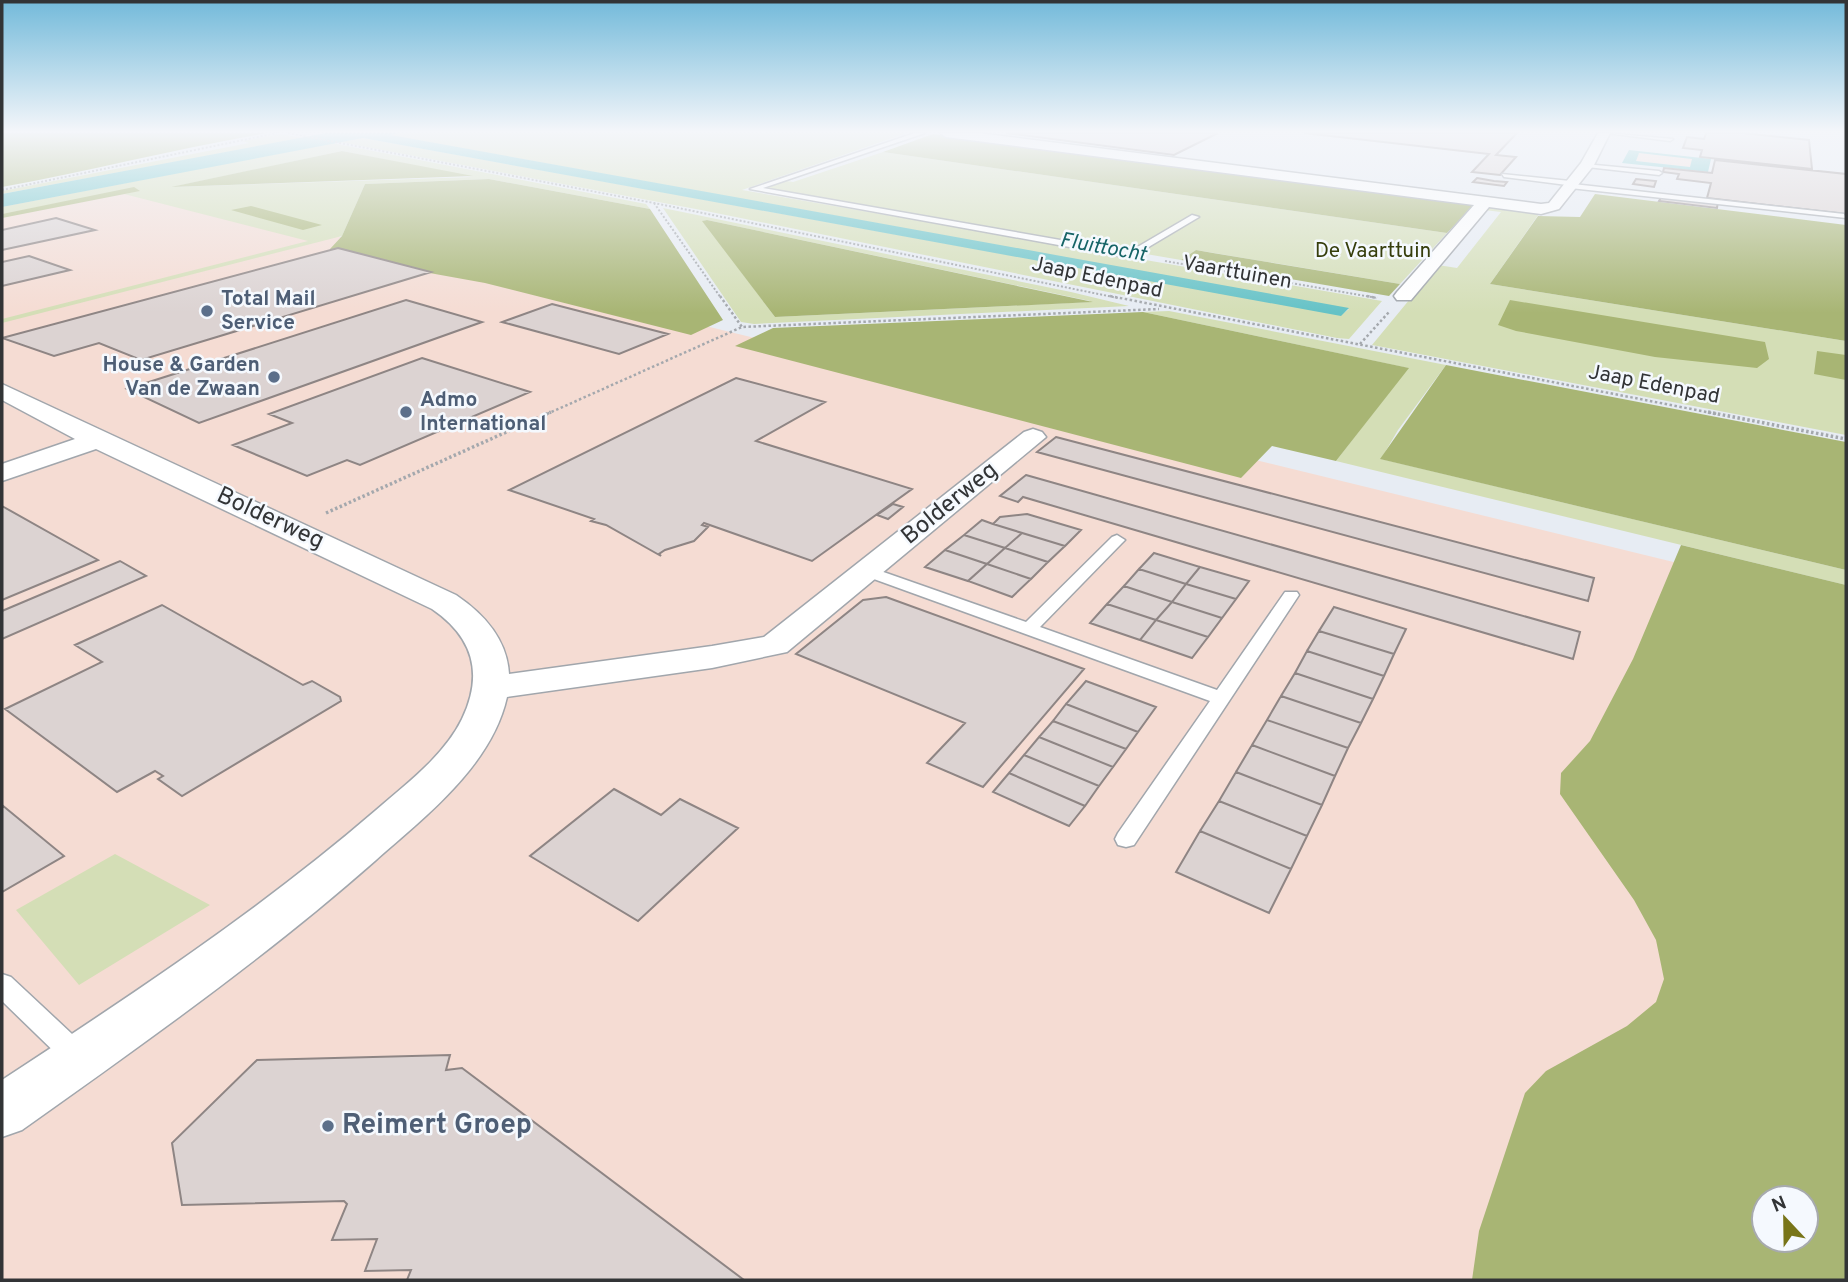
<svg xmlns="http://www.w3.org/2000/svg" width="1848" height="1282" font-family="Overpass,sans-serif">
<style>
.industrial{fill:#f5dcd3;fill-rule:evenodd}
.green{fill:#d4deb6;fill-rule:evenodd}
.forest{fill:#a8b574;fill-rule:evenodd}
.water{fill:#65c2c6;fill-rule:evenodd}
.building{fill:#dcd3d2;stroke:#8e8584;stroke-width:2}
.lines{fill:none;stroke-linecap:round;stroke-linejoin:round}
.lane-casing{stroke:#a1a6ac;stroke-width:3}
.street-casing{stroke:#a1a6ac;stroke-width:3}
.path-far2{stroke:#a4a8ad;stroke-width:2;stroke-dasharray:2 2;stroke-linecap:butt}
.path-far1{stroke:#a4a8ad;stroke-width:2.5;stroke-dasharray:2.5 2.5;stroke-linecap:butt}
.path{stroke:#a4a8ad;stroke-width:3.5;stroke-dasharray:2.5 2.5;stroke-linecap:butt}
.lane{fill:#fff;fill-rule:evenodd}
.street{fill:#fff;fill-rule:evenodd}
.service-dot{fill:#5c6f8a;stroke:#f5f9fe;stroke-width:2.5}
.labels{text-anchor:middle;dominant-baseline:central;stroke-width:5;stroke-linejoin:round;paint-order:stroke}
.far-water-label{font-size:21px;font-style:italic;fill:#166467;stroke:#f5f9fe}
.far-park-label{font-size:21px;fill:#363e0c;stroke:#f5f9fe}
.far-street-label{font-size:21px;fill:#323436;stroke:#f5f9fe}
.far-service-label{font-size:21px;font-weight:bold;fill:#4e5e75;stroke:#f5f9fe;text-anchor:start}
.street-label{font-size:24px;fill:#323436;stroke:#f5f9fe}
.near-service-label{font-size:28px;font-weight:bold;fill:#4e5e75;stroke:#f5f9fe;text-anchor:start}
</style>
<rect width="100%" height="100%" fill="#e7ecf3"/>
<path class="industrial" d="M1639 153 1693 159 1690 167 1635 161Z
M107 180 1846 604V1280H2V200ZM1764 1198H1806V1240H1764Z"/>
<path class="green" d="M398 133H907L742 190 1382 301 1349 339 1337 338 701 210 340 142 363 138 1341 315 1349 309 389 135Z
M280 134 303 138 2 194V191L249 143 242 141Z
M332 143 646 204 650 209 489 179 365 184 342 236 2 323V319L308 241 124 194 139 191 134 188 2 214V207ZM342 151 472 177 172 187Z
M883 152 1447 233 1400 284 1196 250 1181 260 756 187 780 180 793 182Z
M1488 206 1541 211 1490 284 1846 341V435L1372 345 1438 265 1457 268 1501 212 1484 210Z
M663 208 1071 292 1129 306 754 324 741 322ZM707 220 1090 301V302L775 317 703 221Z
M1169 311 1446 365 1398 430 1381 459 1846 570V585L1336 461 1408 368 1143 312Z
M115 854 210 905 79 985 16 910Z"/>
<path class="forest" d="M2 133H268C179 148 91 171 2 187Z
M933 134 1470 204 1472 207 1447 233 883 152Z
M342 151 473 176 171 187Z
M489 179 650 209 723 320 691 335 485 283 424 272 330 249 342 236 365 184Z
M134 187 140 191 2 218V214Z
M1595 194 1846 225V341L1490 284 1538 216 1580 217Z
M251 206 322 225 303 230 231 210Z
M707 220 1093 302 775 317 702 221Z
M1196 250 1213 253 1400 284 1389 296 1181 260Z
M1510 300 1765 342 1769 359 1757 368 1655 357 1516 331 1498 325Z
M1143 312 1409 368 1336 461 1272 446 1241 478 735 346 773 328Z
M1817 351 1846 355V380L1814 374Z
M1446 365 1846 442V570L1380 459Z
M1681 545 1846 585V1280H1472L1479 1231 1525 1093 1546 1071 1627 1026 1656 1002 1664 979 1656 940 1634 900 1560 794 1561 773 1590 741 1633 659ZM1764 1198H1806V1240H1764Z"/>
<path class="water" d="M326 133H398L391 135 1349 308 1341 316 363 138 2 207V194Z
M1629 150 1711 159 1708 172 1622 163ZM1639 153 1692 159 1690 167 1636 161Z"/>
<path class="building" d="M1006 133H1218L1174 155Z
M1304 133H1517L1496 155 1516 157 1500 175 1472 172 1489 154Z
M1706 133H1743L1809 140 1812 169 1700 157 1702 150 1683 148 1687 137 1704 139Z
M1715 160 1846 174V214L1707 198 1711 183 1677 179 1679 174 1663 172 1664 168 1712 173Z
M1477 178 1494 181 1507 182 1504 186 1473 182Z
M1636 179 1656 181 1654 187 1633 184Z
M1662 196 1718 202 1717 208 1659 201Z
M56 218 95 230 2 250V230Z
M338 248 431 272 141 360 99 343 54 356 2 338Z
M29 256 70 270 2 286V262Z
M406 300 482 322 199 423 127 389Z
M552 304 668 334 619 354 502 322Z
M422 358 530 392 360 465 347 460 307 476 233 445 292 423 269 414Z
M736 378 825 402 756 441 912 489 812 561 704 523 702 525 708 527 694 541 665 550 659 554 661 556 606 525 591 521 594 519 509 490Z
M1056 437 1594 578 1588 601 1037 452Z
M1026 475 1580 632 1573 659 1023 497 1018 502 1000 496Z
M893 504 903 507 888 519 877 515Z
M2 506 98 560 2 600Z
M1027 514 1081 530 1065 546 993 524 1000 517Z
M982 520 993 524 1022 533 1005 548 964 535Z
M1022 533 1065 546 1048 562 1005 548Z
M964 535 1005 548 987 564 945 550Z
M1005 548 1048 562 1031 579 987 564Z
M945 550 987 564 968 581 925 567Z
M1154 553 1200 567 1186 584 1139 569Z
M120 561 146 576 2 639V611Z
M987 564 1031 579 1012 597 968 581Z
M1200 567 1249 581 1236 599 1186 584Z
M1139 569 1186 584 1172 602 1124 586Z
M1186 584 1236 599 1222 618 1172 602Z
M1124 586 1172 602 1156 620 1107 604Z
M886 597 1084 669 983 787 927 763 965 723 796 654 863 600Z
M1172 602 1222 618 1208 637 1156 620Z
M1107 604 1156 620 1140 640 1090 623Z
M162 605 303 685 312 681 340 697 341 701 182 796 158 779 163 776 155 771 117 792 5 709 102 662 75 645Z
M1334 607 1406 629 1394 654 1319 631Z
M1156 620 1208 637 1192 658 1140 640Z
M1319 631 1394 654 1384 676 1307 651Z
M1307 651 1384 676 1373 699 1295 673Z
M1295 673 1373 699 1361 723 1281 696Z
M1086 681 1156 707 1138 732 1066 704Z
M1281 696 1361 723 1348 748 1267 720Z
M1066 704 1138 732 1126 749 1053 721Z
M1267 720 1348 748 1335 776 1252 745Z
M1053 721 1126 749 1113 767 1039 737Z
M1039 737 1113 767 1099 786 1024 755Z
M1252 745 1335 776 1322 805 1236 772Z
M1024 755 1099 786 1085 806 1009 773Z
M1236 772 1322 805 1307 836 1219 801Z
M1009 773 1085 806 1069 826 993 792Z
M614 789 661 815 680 799 738 828 638 921 530 856Z
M1219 801 1307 836 1291 869 1200 831Z
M2 805 64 856 2 892Z
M1200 831 1291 869 1269 913 1176 872Z
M450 1055 446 1070 462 1068 744 1280H407L411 1270 365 1271 377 1239 332 1240 347 1204 344 1201 182 1205 172 1143 257 1060Z"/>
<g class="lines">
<defs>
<path id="lane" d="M915 133H925L763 188 1129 252 1192 215 1199 217 1130 258 750 189Z
M1606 133 1673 139 1670 141Z
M1585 164 1659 171 1662 173 1659 175 1587 167Z
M1502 174 1570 181 1573 184 1844 214 1846 218 1570 188 1567 185 1504 177Z
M1117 535 1125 540 1122 543 1040 627 1217 690 1285 592H1297L1299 595 1134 845 1126 847 1118 845 1115 839 1118 833 1210 701 860 574 858 571 860 568H872L1026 622 1112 537Z
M2 974 11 977 87 1048 91 1057 87 1066 78 1069 69 1066 2 1001Z"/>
<path id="street" d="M940 133H978L1541 204 1549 203 1581 163 1598 133H1610L1594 165 1559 209 1541 214 1489 207 1411 300H1397L1394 296 1397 292 1474 205 946 137Z
M2 384 456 595C484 614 507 639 509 674L712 646 764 637 1024 432 1033 429 1042 432 1046 437 787 652 712 668 507 697C492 765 426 816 376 860 265 958 143 1044 22 1130L2 1137V1080C130 996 259 911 375 811 406 784 444 756 462 719 484 673 473 637 432 609L96 449 2 481V464L75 439 2 400Z"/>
</defs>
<use href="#lane" class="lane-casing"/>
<use href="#street" class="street-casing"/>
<path class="path-far2" d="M288 133 654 203 1118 298
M2 190 277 133
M654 203 721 298
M1165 261 1377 298"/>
<path class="path-far1" d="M720 296 742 327
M1110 296 1717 414
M1367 296 1377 298
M1360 344 1389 312
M547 414 742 327 1159 309"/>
<path class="path" d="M1708 412 1846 439
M326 513 551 412"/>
<use href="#lane" class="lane"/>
<use href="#street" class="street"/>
</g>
<linearGradient id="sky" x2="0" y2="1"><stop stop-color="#73bada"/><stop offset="0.42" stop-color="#f4f6fa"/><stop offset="1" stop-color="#f4f6fa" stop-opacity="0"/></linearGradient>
<rect width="1848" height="313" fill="url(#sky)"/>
<g class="service-dot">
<circle cx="207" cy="311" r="7"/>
<circle cx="274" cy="377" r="7"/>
<circle cx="406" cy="412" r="7"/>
<circle cx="328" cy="1126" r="7"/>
</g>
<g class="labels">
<g class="far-water-label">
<text transform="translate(1103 248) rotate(10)">Fluittocht</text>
</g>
<g class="far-park-label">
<text x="1373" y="251">De Vaarttuin</text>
</g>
<g class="far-street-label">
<text transform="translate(1237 273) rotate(10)">Vaarttuinen</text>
<text transform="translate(1097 278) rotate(12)">Jaap Edenpad</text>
<text transform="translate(1654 385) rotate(11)">Jaap Edenpad</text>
</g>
<g class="far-service-label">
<text x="221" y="299">Total Mail<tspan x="221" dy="24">Service</tspan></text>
<text x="260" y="365" text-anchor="end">House &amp; Garden<tspan x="260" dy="24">Van de Zwaan</tspan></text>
<text x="420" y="400">Admo<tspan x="420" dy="24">International</tspan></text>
</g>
<g class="street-label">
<text transform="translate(950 504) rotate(-39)">Bolderweg</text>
<text transform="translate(270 519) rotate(25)">Bolderweg</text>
</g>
<g class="near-service-label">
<text x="342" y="1126">Reimert Groep</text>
</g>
</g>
<rect width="1848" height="1282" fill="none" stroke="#323436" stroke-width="7"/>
<g transform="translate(1785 1219) rotate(338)"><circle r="33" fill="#f5f9fe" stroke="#a7aaae" stroke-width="2"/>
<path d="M0-5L12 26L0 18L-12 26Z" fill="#787519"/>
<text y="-10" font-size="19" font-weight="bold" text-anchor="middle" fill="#323436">N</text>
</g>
</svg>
